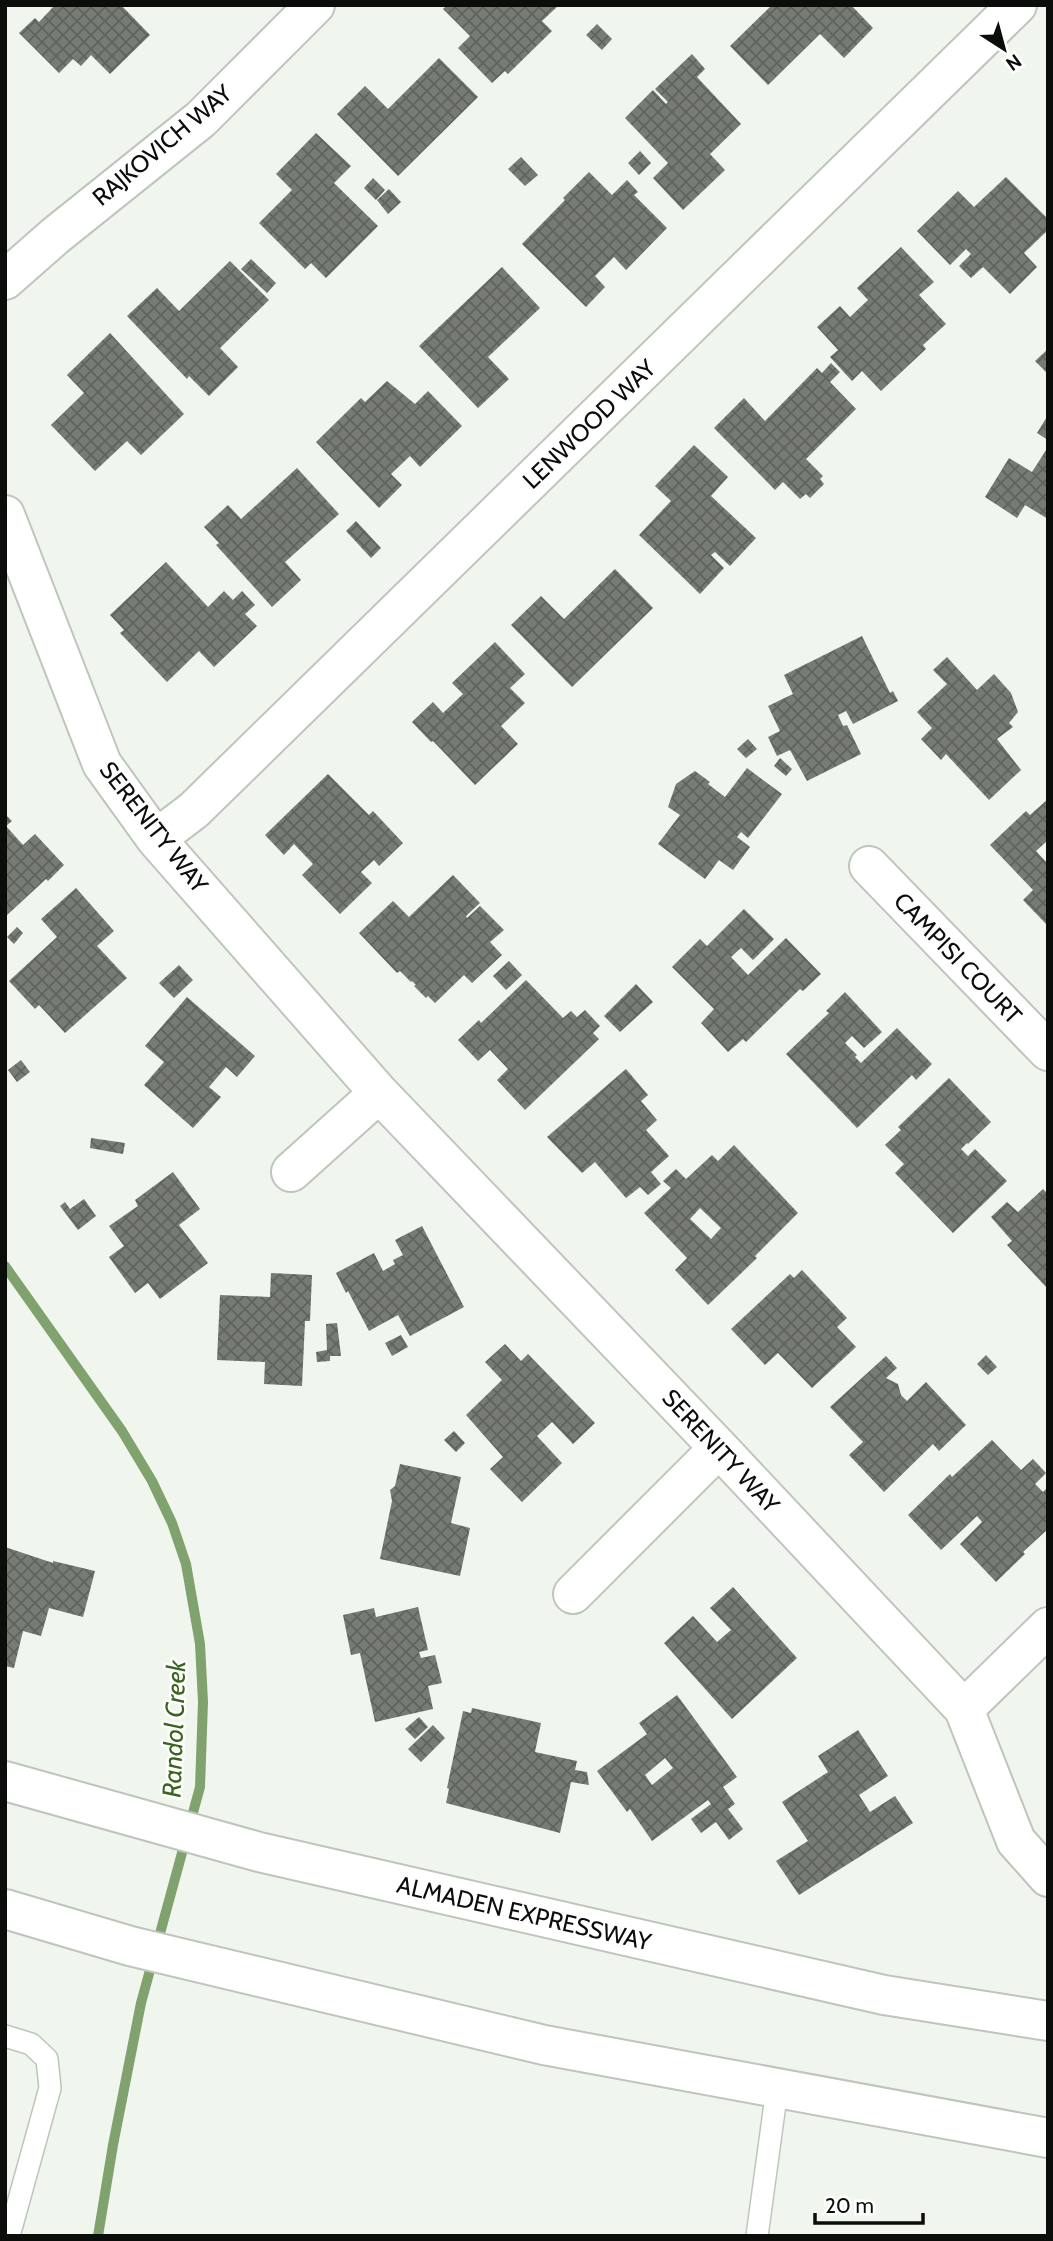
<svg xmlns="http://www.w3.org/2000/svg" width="1053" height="2241" font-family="Cabin,sans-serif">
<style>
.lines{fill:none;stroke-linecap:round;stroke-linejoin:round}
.stream{stroke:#80a26f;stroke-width:10}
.building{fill:url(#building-cross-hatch);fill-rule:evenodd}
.lane-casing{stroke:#bfc5bd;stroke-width:24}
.street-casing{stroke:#bfc5bd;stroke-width:42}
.primary-casing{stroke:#bfc5bd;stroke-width:42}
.lane{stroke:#fff;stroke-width:21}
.street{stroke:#fff;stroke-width:38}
.primary{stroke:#fff;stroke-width:38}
.labels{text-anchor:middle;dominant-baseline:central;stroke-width:5;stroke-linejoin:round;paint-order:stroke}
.street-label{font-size:24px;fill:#0b0d0a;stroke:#fff}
.water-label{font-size:26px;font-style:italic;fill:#39641d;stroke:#fff}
</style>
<defs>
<pattern id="building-cross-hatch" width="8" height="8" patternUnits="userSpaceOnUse" patternTransform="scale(1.75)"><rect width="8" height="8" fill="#767b73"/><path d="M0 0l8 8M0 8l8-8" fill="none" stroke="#5f635d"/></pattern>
</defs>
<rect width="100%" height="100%" fill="#f0f6ee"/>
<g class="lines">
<path class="stream" d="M5 1266 122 1431 152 1481 172 1523 186 1564 200 1644 203 1702 200 1787 141 2003 113 2145 98 2236"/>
</g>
<path class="building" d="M55 5H121L150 35 110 74 91 55 81 66 73 59 59 73 19 33 35 18 39 22Z
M447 5H559L542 21 552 31 508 74 505 71 492 83 458 48 470 36 443 9Z
M772 5H851L873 28 844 58 820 34 768 85 730 46Z
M597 24 612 39 602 50 586 35Z
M692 54 705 69 697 77 741 124 710 154 725 170 683 210 653 178 668 163 625 118 653 90 666 104 668 102 655 89Z
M439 58 478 97 398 176 337 114 365 86 388 109Z
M316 133 351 166 334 183 378 226 326 278 311 263 305 269 259 223 292 190 276 174Z
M640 151 651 163 639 175 628 163Z
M521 157 538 175 525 186 508 169Z
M589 172 612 195 627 180 638 192 634 195 667 228 626 270 614 257 595 276 605 287 586 307 522 244 565 200 563 198Z
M1006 177 1048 219V230L1024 253 1037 267 1010 294 983 267 971 278 959 266 971 254 966 249 950 265 917 231 958 191 974 207Z
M373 178 385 190 376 200 364 188Z
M389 189 401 202 388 214 377 200Z
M901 247 934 282 919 295 946 324 923 345 926 349 881 391 862 371 852 381 830 357 838 350 817 327 840 306 850 317 868 300 857 288Z
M251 259 276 283 267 293 241 269Z
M230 261 269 300 220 348 238 367 209 396 189 376 187 379 127 316 157 288 179 311Z
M502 267 540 308 488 357 509 379 478 408 419 346Z
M110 333 184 414 141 455 127 441 95 471 51 425 84 393 67 375Z
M1048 349V374L1035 361Z
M831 363 840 372 830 382 856 409 806 459 823 476 820 479 824 484 810 498 806 494 800 499 783 482 775 490 714 428 744 398 765 421 817 368 822 373Z
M387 381 415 404 428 391 462 426 420 467 410 456 391 474 402 485 379 508 316 442 361 398 365 402Z
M1048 415V440L1037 433Z
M694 445 728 477 711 496 756 538 730 566 715 552 711 555 724 568 700 594 639 535 671 501 655 486Z
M1048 447V519L1025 505 1017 518 985 497 1009 458 1032 472Z
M297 468 339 514 285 562 301 580 272 607 216 545 219 543 204 527 228 505 241 519Z
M356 521 381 548 371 558 346 531Z
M166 562 208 607 224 591 233 600 242 591 255 605 245 614 257 626 214 667 199 651 167 682 120 633 124 630 110 615Z
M615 569 653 608 572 687 511 625 541 596 564 619Z
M862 636 890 693 893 691 898 701 853 724 846 711 838 715 843 726 847 725 861 754 807 781 790 750 777 756 768 737 780 731 768 706 793 694 784 675Z
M495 642 525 674 510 688 525 703 501 726 518 744 475 785 433 741 431 742 412 722 433 702 443 713 463 694 452 683Z
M947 657 977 690 994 674 1011 693 1018 712 1009 723 1013 727 997 739 1021 770 989 800 946 754 941 760 921 739 932 728 917 712 947 684 933 670Z
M748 739 757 749 746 758 737 749Z
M780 758 792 769 786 776 774 766Z
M747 768 782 794 748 838 741 832 737 837 750 847 733 870 719 860 705 879 658 844 680 815 668 807 676 784 695 771 710 782 708 784 725 797Z
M328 774 369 815 373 811 403 843 379 866 374 860 361 872 372 883 340 914 302 875 313 864 294 844 284 855 265 835Z
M1048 799V844L1046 842 1036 851 1048 864V926L1023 900 1033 890 990 845 1026 811 1030 815Z
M5 814 12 821 6 826 23 845 35 834 64 865 48 881 46 879 5 917Z
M453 875 480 903 466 916 467 918 480 906 504 930 490 942 502 955 472 983 464 975 435 1003 428 996 426 998 414 986 416 985 412 981 411 982 400 971 397 973 359 933 393 901 409 917Z
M76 888 114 931 97 946 127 978 65 1033 39 1005 35 1009 9 981 57 937 41 919Z
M744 909 774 939 753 960 741 948 731 957 748 975 786 938 821 974 803 991 800 989 746 1042 743 1039 728 1052 701 1023 714 1009 672 967 700 939 707 946Z
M17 927 23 933 14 944 7 937Z
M509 961 522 975 506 990 493 976Z
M179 965 193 980 174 998 159 983Z
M526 980 563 1018 571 1011 577 1017 585 1010 600 1026 593 1033 599 1039 525 1110 497 1080 508 1069 490 1050 478 1061 458 1040 479 1020 481 1023Z
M636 984 653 1002 620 1032 604 1016Z
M845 992 882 1032 864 1048 852 1036 845 1043 857 1055 855 1057 861 1063 897 1028 932 1064 916 1080 912 1075 857 1128 786 1054 829 1013 826 1011Z
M187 997 255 1056 237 1077 226 1067 209 1087 221 1097 193 1128 144 1085 164 1062 145 1046Z
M21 1060 30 1072 17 1082 8 1070Z
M626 1069 648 1095 641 1101 657 1120 646 1130 669 1156 651 1172 661 1184 648 1195 640 1187 626 1198 595 1162 582 1173 547 1137Z
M949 1078 991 1122 968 1144 967 1143 961 1149 968 1156 975 1149 1007 1181 953 1233 895 1173 904 1164 885 1145 901 1130 898 1127Z
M91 1138 125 1143 123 1154 90 1148Z
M734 1145 798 1213 755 1256 757 1258 708 1305 675 1270 687 1258 644 1213 671 1188 663 1181 676 1169 686 1179 712 1155 718 1161ZM700 1208 721 1228 711 1239 690 1219Z
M173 1172 200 1209 179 1225 208 1263 160 1299 148 1283 135 1293 109 1257 124 1246 109 1226 138 1206 135 1200Z
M1043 1189 1048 1194 1046 1287 1007 1245 1012 1241 991 1217 1007 1202 1018 1212Z
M84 1199 96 1216 78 1230 60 1206 65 1202 70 1209Z
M422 1226 464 1307 410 1336 398 1315 369 1331 348 1291 346 1293 336 1273 374 1253 383 1271 395 1264 393 1260 403 1255 395 1240Z
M802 1270 847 1318 837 1327 856 1347 812 1388 778 1353 765 1365 731 1329 790 1274 794 1278Z
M271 1273 312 1275 310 1321H305L302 1386 264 1384 265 1362 217 1360 220 1295 270 1297Z
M337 1323 341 1356H330V1361L317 1362 316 1352 327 1350 326 1324Z
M401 1335 408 1347 392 1356 385 1343Z
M505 1344 521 1361 528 1354 595 1423 573 1444 552 1422 537 1436 562 1463 522 1502 490 1469 503 1457 466 1415 502 1380 485 1362Z
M986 1355 997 1367 988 1375 977 1364Z
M886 1356 897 1368 886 1378 898 1384 901 1395 907 1401 926 1382 966 1425 939 1451 933 1444 884 1492 849 1455 863 1442 830 1407Z
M454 1431 465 1443 456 1452 444 1440Z
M992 1440 1021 1470 1033 1459 1046 1473 1035 1484 1043 1492 1048 1487V1529L1023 1552 1025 1554 996 1582 960 1544 982 1522 977 1516 941 1550 908 1515 950 1474 952 1477Z
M400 1464 461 1477 451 1523 470 1528 460 1576 380 1559 392 1501 390 1490 395 1486Z
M5 1547 53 1563V1561L95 1571 83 1617 49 1608 41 1636 23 1631 14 1668 5 1666Z
M733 1587 797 1658 732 1719 664 1643 693 1616 717 1642 731 1630 710 1608Z
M418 1607 428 1650 419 1652 421 1658 435 1655 442 1683 428 1686 433 1709 375 1722 360 1653 351 1655 343 1615 374 1608 376 1617Z
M677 1695 737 1777 723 1787 735 1804 728 1809 743 1829 729 1840 716 1822 701 1833 691 1819 711 1804 708 1800 652 1841 630 1809 627 1812 597 1771 647 1734 639 1723ZM665 1758 673 1768 652 1785 645 1775Z
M472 1708 541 1723 535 1752 577 1761 575 1770 587 1772 589 1785 571 1782 560 1833 446 1803 449 1789 447 1788 463 1711 471 1713Z
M419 1717 428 1727 415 1739 405 1729Z
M433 1725 445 1738 421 1762 408 1749Z
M858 1730 888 1776 859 1795 870 1812 895 1796 913 1823 799 1895 776 1861 808 1841 782 1802 828 1772 818 1756Z"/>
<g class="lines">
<defs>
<path id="lane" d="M5 2036 31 2044 47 2059 50 2088 9 2236
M757 2236 777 2089"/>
<path id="street" d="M5 280 55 236 201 119 315 5
M5 515 102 764 156 839 379 1093 719 1448 964 1709 1016 1841 1048 1877
M156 839 194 810 1017 5
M869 866 1048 1051
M291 1172 379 1093
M573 1594 719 1448
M964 1709 1048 1627"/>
<path id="primary" d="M5 1781 259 1852 884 1995 1048 2021
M5 1909 130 1946 544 2045 1048 2138"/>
</defs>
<use href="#lane" class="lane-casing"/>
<use href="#street" class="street-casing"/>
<use href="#primary" class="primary-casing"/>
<use href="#lane" class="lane"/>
<use href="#street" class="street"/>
<use href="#primary" class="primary"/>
</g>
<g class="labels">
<g class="street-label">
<text transform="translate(162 145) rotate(-40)">RAJKOVICH WAY</text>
<text transform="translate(589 424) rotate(-44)">LENWOOD WAY</text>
<text transform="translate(154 827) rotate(52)">SERENITY WAY</text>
<text transform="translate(958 958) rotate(46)">CAMPISI COURT</text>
<text transform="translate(721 1451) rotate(47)">SERENITY WAY</text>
<text transform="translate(524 1913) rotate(13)">ALMADEN EXPRESSWAY</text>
</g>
<g class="water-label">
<text transform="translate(174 1729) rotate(-88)">Randol Creek</text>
</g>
</g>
<rect width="1053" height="2241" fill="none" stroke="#0b0d0a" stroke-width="14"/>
<g transform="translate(1004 49) rotate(144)" stroke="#ffffff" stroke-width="5" paint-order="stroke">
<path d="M0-5L12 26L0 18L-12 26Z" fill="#0b0d0a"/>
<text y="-10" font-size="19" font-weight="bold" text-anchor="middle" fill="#0b0d0a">N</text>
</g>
<path d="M815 2213v10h108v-10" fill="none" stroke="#0b0d0a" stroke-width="3.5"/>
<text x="825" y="2213" font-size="21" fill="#0b0d0a" stroke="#ffffff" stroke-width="5" paint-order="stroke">20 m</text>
</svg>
